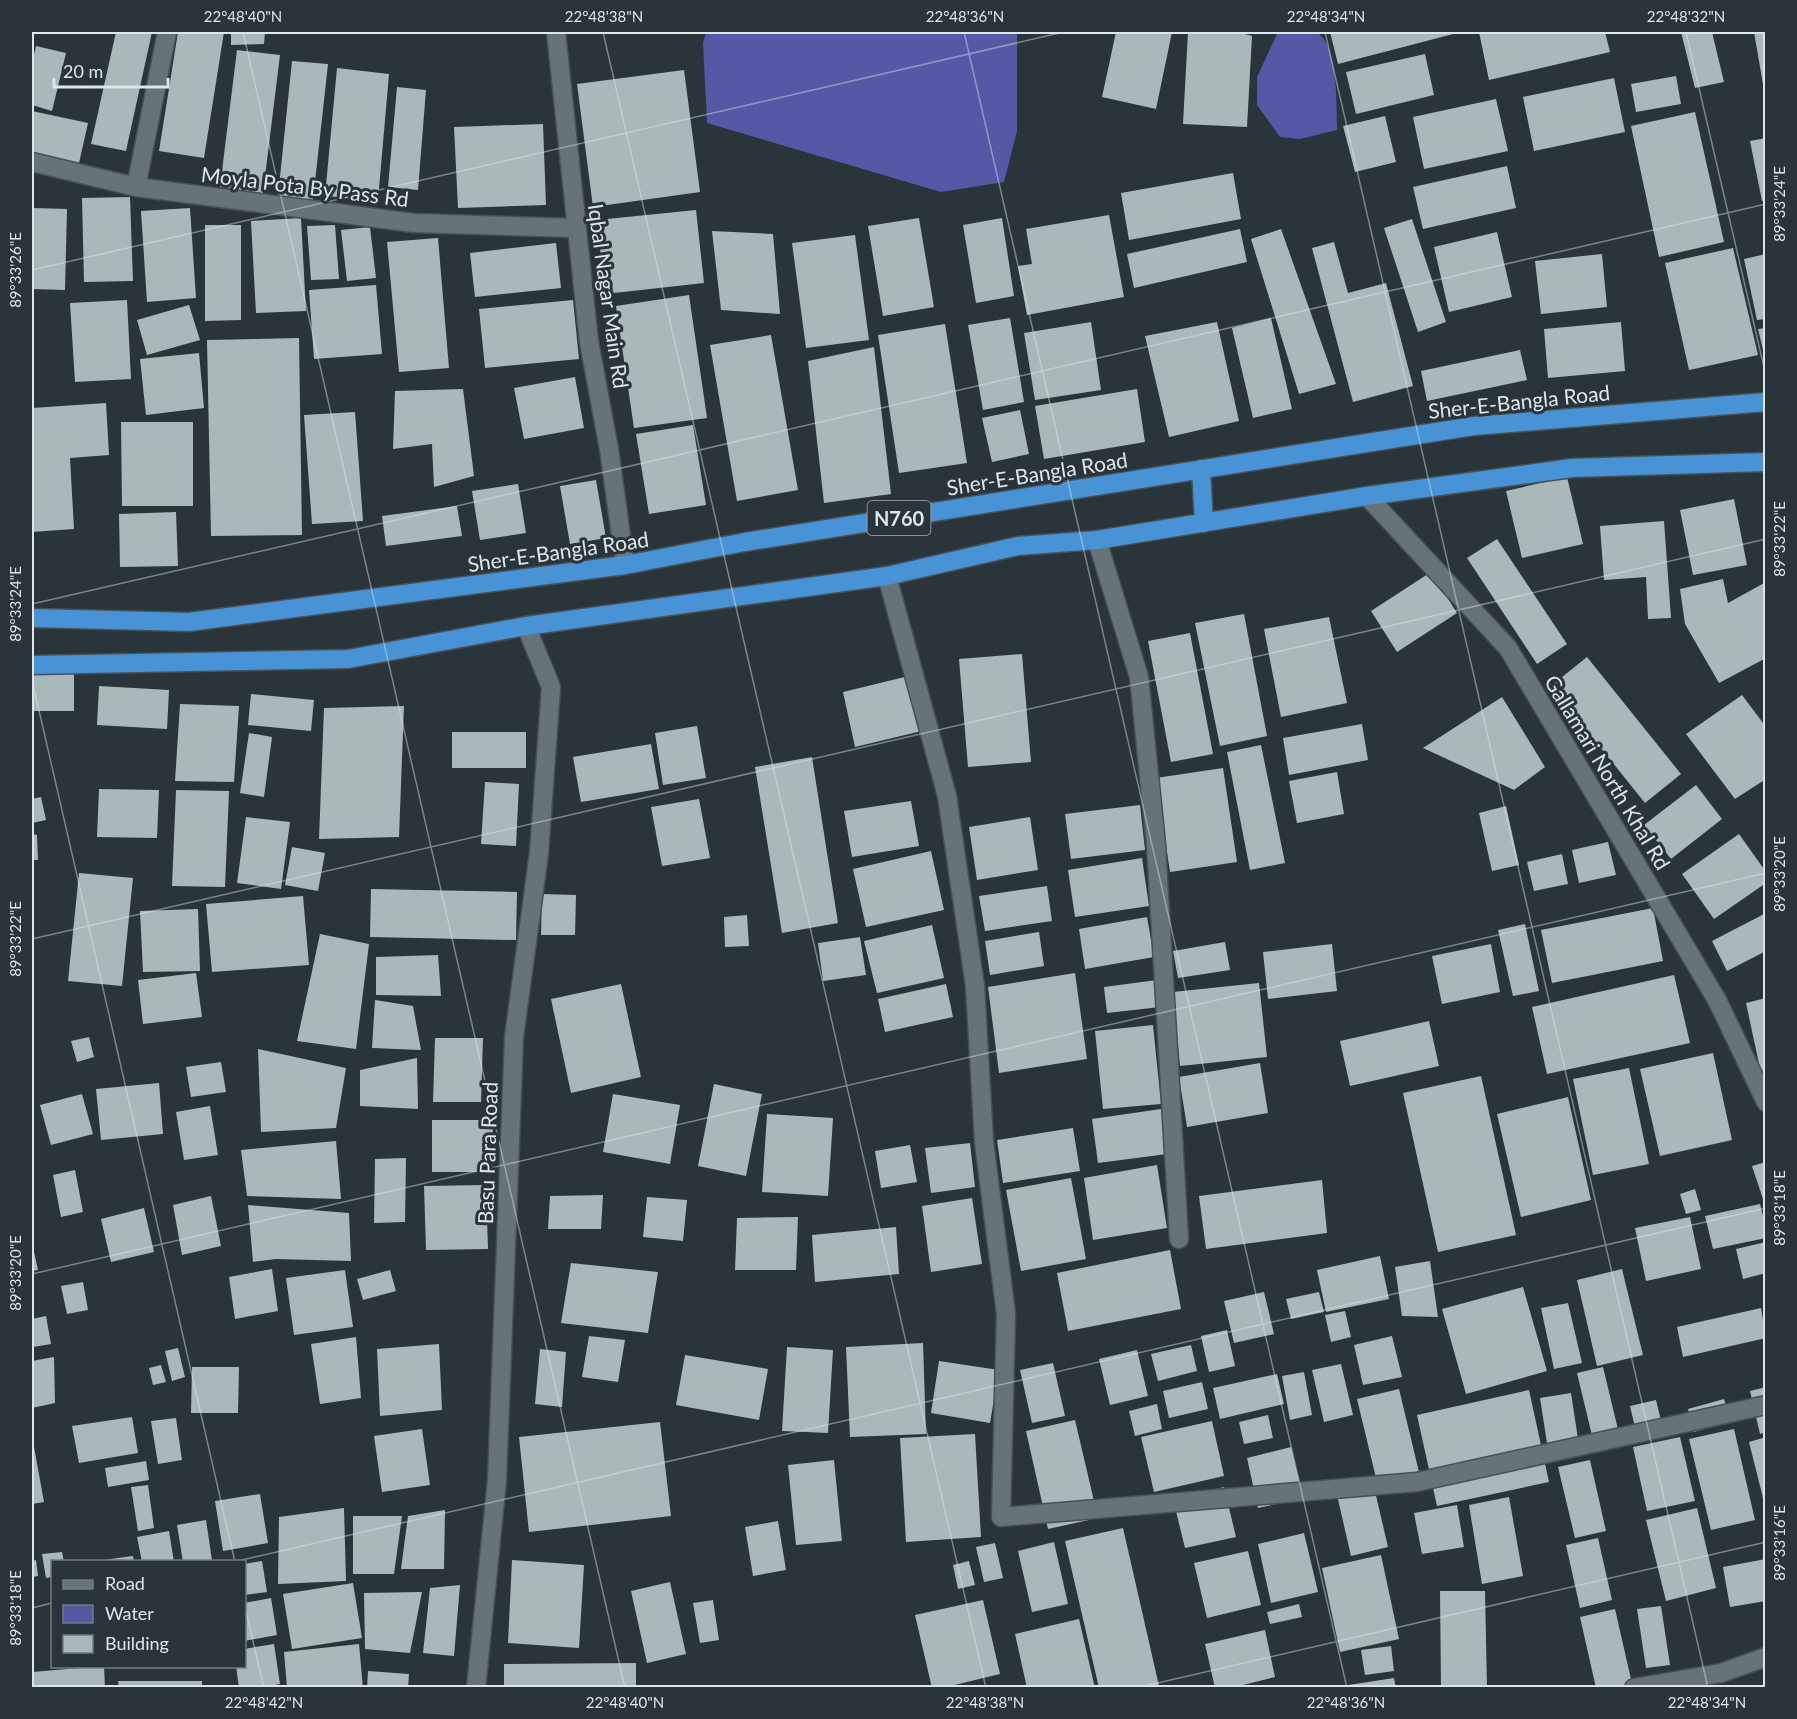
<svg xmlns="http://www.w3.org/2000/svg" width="1797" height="1719" font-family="Lato,sans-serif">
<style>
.water{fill:#5558a5}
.building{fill:#a9b9b9}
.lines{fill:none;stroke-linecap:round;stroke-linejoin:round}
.minor-casing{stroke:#475155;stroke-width:21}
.trunk-casing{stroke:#475155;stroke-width:21}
.minor{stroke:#667378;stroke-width:18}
.trunk{stroke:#4892d6;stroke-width:18}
.ticks{fill:none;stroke:#dee6e8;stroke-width:1.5;stroke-opacity:0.45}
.labels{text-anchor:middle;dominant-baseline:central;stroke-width:6;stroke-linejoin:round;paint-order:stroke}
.shield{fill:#29353a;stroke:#a8b1b4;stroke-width:1.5}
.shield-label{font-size:20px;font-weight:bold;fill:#dee6e8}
.street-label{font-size:21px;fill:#dee6e8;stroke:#29353a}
.neatline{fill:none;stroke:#dee6e8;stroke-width:2}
.ticks-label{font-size:15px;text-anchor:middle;fill:#dee6e8}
</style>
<rect width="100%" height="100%" fill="#29353a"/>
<path class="water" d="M706 32H1017V131L1004 182 941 192 707 123 703 43Z
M1286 32C1294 32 1307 29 1315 32 1338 39 1337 109 1337 130L1300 139 1280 137 1257 105V77L1277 34Z"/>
<path class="building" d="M116 32H152L126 151 91 144Z
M178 32H224L204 158 159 151Z
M231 32H265L264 44 231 45Z
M1116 32H1172L1156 109 1102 97Z
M1188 32H1237L1252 36 1247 127 1183 124Z
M1330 32H1461L1338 64Z
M1479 32H1548V34L1560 32H1605L1610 52 1489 80Z
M1681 32H1712L1724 82 1695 88Z
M1754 32H1766V90H1764Z
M36 46 66 53 52 111 32 105V64Z
M237 50 280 55 263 193 220 187Z
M1425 54 1434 95 1356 114 1346 72Z
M292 61 328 64 313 200 278 196Z
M337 68 389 74 378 200 325 196Z
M684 70 700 192 593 207 577 84Z
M1676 76 1681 104 1636 112 1631 84Z
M1614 78 1625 132 1534 151 1523 97Z
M397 87 426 90 418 190 388 187Z
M1496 99 1508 151 1424 169 1413 117Z
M32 111 88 123 79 163 32 153Z
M1695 112 1724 242 1659 257 1631 126Z
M1385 116 1396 162 1355 172 1343 126Z
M543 124 546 205 458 208 454 127Z
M1766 138V200L1762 201 1750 141Z
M1507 166 1516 208 1423 229 1413 187Z
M1233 173 1241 219 1129 240 1121 193Z
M130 197 133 281 84 282 82 198Z
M32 208 67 209 65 290 32 289Z
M190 208 196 298 147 302 141 211Z
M696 210 704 283 605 294 597 220Z
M1109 215 1124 297 1027 315 1018 266 1032 264 1026 229Z
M301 218 306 311 256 313 251 221Z
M919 218 934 307 883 316 868 226Z
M1002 218 1014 296 976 303 963 225Z
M1412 219 1446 322 1418 332 1384 228Z
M205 225H241V320L205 321Z
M335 225 339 279 311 280 307 226Z
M370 227 376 278 347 281 341 230Z
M1240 229 1247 262 1134 288 1127 254Z
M1281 229 1336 384 1299 394 1251 239Z
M712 231 773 234 780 314 721 310Z
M1497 232 1512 297 1449 312 1434 247Z
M855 235 869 340 806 348 792 243Z
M438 238 449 368 399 372 387 242Z
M1334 242 1348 293 1386 283 1413 386 1353 402 1312 248Z
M556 243 561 288 475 297 470 253Z
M1733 248 1758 355 1689 370 1665 263Z
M1602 254 1607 307 1541 314 1535 261Z
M1766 254V319L1757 320 1744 259Z
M376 285 382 354 314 359 309 290Z
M689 295 707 418 634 428 616 306Z
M127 300 131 379 75 382 70 303Z
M573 300 579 359 485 368 479 309Z
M189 305 200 340 147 355 137 320Z
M1010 318 1024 402 983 410 968 325Z
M1271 318 1292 409 1253 418 1232 328Z
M1091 322 1101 390 1035 400 1024 333Z
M1217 322 1239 421 1169 437 1145 336Z
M1621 322 1625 371 1548 378 1544 329Z
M945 324 967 463 899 473 878 335Z
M1766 328V349L1763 350 1758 329Z
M771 335 798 490 737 501 710 345Z
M299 338 302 535 211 536 207 340Z
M874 347 891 494 824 503 808 361Z
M1520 350 1527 380 1427 401 1421 371Z
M199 353 204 408 146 415 140 359Z
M575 377 584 428 524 439 514 388Z
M463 389 474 476 434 487 432 444 393 449 395 391Z
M1137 389 1145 442 1044 459 1035 406Z
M106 403 109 455 70 458 74 529 32 532V408Z
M1020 410 1029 454 992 462 982 418Z
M355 412 363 521 312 524 304 415Z
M121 422H193V506H122Z
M693 425 706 505 649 514 636 434Z
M1567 477 1583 544 1522 558 1506 491Z
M596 480 606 538 570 544 560 486Z
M518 484 526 533 480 540 472 491Z
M1734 499 1747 565 1693 575 1680 510Z
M457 506 462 536 386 546 382 516Z
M176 512 178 566 120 567 119 514Z
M1664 521 1671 618 1648 619 1646 577 1604 580 1600 526Z
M1497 539 1567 644 1537 664 1467 558Z
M1431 572 1457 613 1397 652 1371 611Z
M1723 579 1728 603 1766 582V658L1719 683 1685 624 1680 589Z
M1244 614 1267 736 1220 746 1195 623Z
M1329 617 1347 703 1281 717 1264 629Z
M1190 633 1213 754 1171 762 1148 641Z
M1022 654 1031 762 968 767 959 659Z
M1587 657 1681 774 1645 803 1551 686Z
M32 672H74V711H32Z
M921 673 934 728 855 747 843 692Z
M99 686 169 690 167 729 97 725Z
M251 694 314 700 311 731 248 725Z
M1742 695 1766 727V779L1735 799 1686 734Z
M1502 697 1545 767 1514 790 1423 748Z
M180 704 239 706 234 782 175 781Z
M404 706 399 837 319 839 324 708Z
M1362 724 1368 760 1289 775 1283 738Z
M697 726 706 778 663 785 655 733Z
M452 732H526V768H452Z
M249 733 272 737 264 797 240 793Z
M651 744 659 789 581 802 573 757Z
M1261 745 1285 863 1250 870 1227 752Z
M812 757 838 923 782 933 755 767Z
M1223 768 1237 862 1170 872 1156 778Z
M1337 772 1344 814 1297 823 1289 781Z
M485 782 519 784 516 846 481 844Z
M1696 785 1722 819 1671 859 1644 825Z
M99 789 159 790 157 838 97 837Z
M176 790 229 791 225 887 172 886Z
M41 797 46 820 32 823V799Z
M699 799 710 858 662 866 651 807Z
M911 801 919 846 852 857 844 811Z
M1140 805 1145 850 1071 859 1065 814Z
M1506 806 1519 865 1492 871 1479 813Z
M246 817 290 822 281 889 237 883Z
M1030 817 1038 870 977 880 969 827Z
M32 834 37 835 38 860H32Z
M1739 834 1766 872V883L1714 919 1682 874Z
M1608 842 1616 875 1579 883 1572 850Z
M292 847 325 853 318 891 285 885Z
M931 851 944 910 866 927 853 869Z
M1562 854 1568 884 1534 891 1527 862Z
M1142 858 1149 906 1075 917 1068 870Z
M79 873 133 878 122 986 68 981Z
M1047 886 1052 921 985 931 979 896Z
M371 889 517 892 516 940 370 937Z
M542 894 576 895 575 935H541Z
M303 896 309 965 212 972 206 904Z
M1653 908 1663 961 1552 983 1541 930Z
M198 909 200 971 143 972 140 911Z
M1766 913V951L1727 971 1712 941Z
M747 915 749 946 725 947 724 917Z
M1147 917 1154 957 1085 969 1079 929Z
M1525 924 1539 991 1513 996 1498 930Z
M932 925 944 978 877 993 864 941Z
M1039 932 1044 966 990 975 985 941Z
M320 934 369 944 356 1049 297 1041Z
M860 937 866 975 823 981 818 943Z
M1225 942 1230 970 1178 978 1173 951Z
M1332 944 1337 991 1268 999 1263 952Z
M1491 944 1500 992 1442 1004 1432 956Z
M438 955 441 996 376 995V957Z
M196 973 202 1017 143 1024 138 980Z
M1075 973 1087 1059 999 1073 988 987Z
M1674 975 1690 1043 1547 1074 1532 1007Z
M1157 980 1160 1007 1107 1013 1104 987Z
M1259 983 1267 1057 1180 1066 1173 992Z
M621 984 641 1077 571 1093 551 999Z
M946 984 953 1017 885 1032 878 999Z
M1766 998V1072L1761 1073 1746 1003Z
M375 1000 413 1006 421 1050 372 1048Z
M1429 1021 1439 1066 1350 1086 1340 1041Z
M1153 1025 1161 1104 1103 1109 1095 1031Z
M89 1037 94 1057 77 1062 71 1041Z
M435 1038H483L481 1102H433Z
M258 1049 346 1068 336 1128 261 1132Z
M1713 1053 1732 1140 1660 1156 1640 1069Z
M417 1058 418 1109 360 1106V1070Z
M221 1062 226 1092 191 1097 186 1067Z
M1260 1063 1268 1113 1187 1127 1179 1077Z
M1629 1068 1649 1164 1593 1175 1573 1079Z
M1481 1076 1516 1235 1438 1252 1403 1093Z
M159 1083 163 1134 101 1140 96 1089Z
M714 1084 762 1094 746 1176 698 1166Z
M82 1094 93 1134 51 1145 40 1105Z
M613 1094 680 1105 670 1164 603 1152Z
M1568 1097 1591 1200 1521 1217 1497 1114Z
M210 1106 218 1155 184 1160 176 1112Z
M1161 1109 1167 1154 1098 1163 1092 1119Z
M767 1114 833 1118 828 1196 762 1192Z
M432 1120H493L492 1172H432Z
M1073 1128 1080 1171 1003 1183 997 1140Z
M336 1141 341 1199 247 1196 241 1150Z
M970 1143 975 1187 931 1193 925 1148Z
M910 1145 917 1182 881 1188 875 1151Z
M406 1158 405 1222 374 1223 375 1159Z
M1766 1162V1205H1765L1752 1166Z
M1157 1165 1167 1228 1093 1240 1084 1178Z
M75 1170 83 1212 61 1217 53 1175Z
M1071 1178 1086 1259 1021 1271 1006 1190Z
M1322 1180 1327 1233 1206 1249 1199 1196Z
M486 1185 488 1249 426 1250 424 1186Z
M1695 1189 1701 1210 1686 1214 1680 1194Z
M603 1195 601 1229H548L550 1196Z
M211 1196 221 1246 182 1255 173 1205Z
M647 1197 687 1200 683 1241 643 1237Z
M972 1198 982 1264 931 1272 922 1206Z
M1760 1204 1766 1228V1238L1713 1249 1705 1216Z
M248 1205 349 1213 351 1261 276 1259 253 1262Z
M144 1208 154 1252 111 1262 101 1219Z
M798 1217 796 1270H735L737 1218Z
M1690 1217 1701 1269 1646 1281 1635 1228Z
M896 1227 899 1274 815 1282 812 1235Z
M1766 1242V1273L1743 1279 1736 1249Z
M32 1243 38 1270 32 1271Z
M1170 1250 1181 1309 1068 1331 1057 1273Z
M1380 1256 1389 1299 1326 1312 1317 1270Z
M1430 1261 1438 1317 1402 1316 1395 1267Z
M571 1263 658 1272 648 1333 561 1323Z
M272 1269 278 1311 235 1319 229 1277Z
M1622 1269 1643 1355 1597 1366 1577 1280Z
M345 1270 353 1327 294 1335 286 1278Z
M390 1270 396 1291 363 1300 357 1279Z
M83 1282 88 1310 67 1314 61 1286Z
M1523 1287 1547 1371 1466 1394 1442 1309Z
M1264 1292 1274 1334 1234 1343 1224 1301Z
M1319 1292 1324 1312 1291 1319 1286 1299Z
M1568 1303 1582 1363 1554 1369 1541 1308Z
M1761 1308 1766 1338 1683 1357 1677 1327Z
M1345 1311 1351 1337 1331 1342 1325 1315Z
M46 1316 51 1344 33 1347 32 1319Z
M1227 1330 1235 1366 1209 1372 1201 1336Z
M589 1336 625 1340 618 1382 582 1377Z
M1392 1336 1402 1377 1363 1385 1354 1345Z
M356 1337 361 1398 320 1404 311 1344Z
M923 1343 926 1434 850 1437 846 1347Z
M439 1344 442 1410 380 1416 377 1349Z
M1191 1345 1197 1371 1158 1381 1151 1354Z
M787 1347 833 1350 828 1433 782 1431Z
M178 1348 185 1377 172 1381 165 1351Z
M540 1349 566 1352 562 1407 535 1404Z
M1137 1350 1148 1396 1110 1405 1099 1359Z
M685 1355 768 1369 759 1420 676 1405Z
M54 1357 55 1403 32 1408V1361Z
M939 1361 999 1370 990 1423 931 1413Z
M1053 1363 1065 1416 1032 1423 1020 1370Z
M1341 1364 1353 1415 1324 1422 1312 1370Z
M161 1365 166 1382 153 1385 149 1368Z
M192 1367H239L238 1413H191Z
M1603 1367 1621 1442 1595 1448 1577 1373Z
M1304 1372 1312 1415 1290 1420 1282 1376Z
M1277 1374 1284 1404 1220 1419 1213 1388Z
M1202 1382 1208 1409 1169 1418 1163 1391Z
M1766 1387V1432L1760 1434 1750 1391Z
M1399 1389 1419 1472 1377 1482 1357 1399Z
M1529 1390 1549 1482 1437 1506 1417 1415Z
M1571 1393 1580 1452 1549 1456 1540 1398Z
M1724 1399 1731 1422 1694 1432 1688 1409Z
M1656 1400 1663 1429 1637 1436 1630 1406Z
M1157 1404 1162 1429 1135 1436 1129 1411Z
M1268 1415 1273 1438 1244 1444 1239 1422Z
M132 1417 138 1453 79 1463 72 1426Z
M176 1418 182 1460 158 1464 151 1421Z
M1075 1420 1098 1518 1048 1529 1026 1431Z
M1212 1421 1224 1476 1154 1492 1141 1437Z
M660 1422 671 1516 529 1532 519 1437Z
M422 1429 430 1485 382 1492 374 1436Z
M1734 1429 1755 1520 1711 1530 1689 1439Z
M975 1434 981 1537 906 1542 900 1438Z
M1680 1437 1695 1501 1647 1511 1633 1447Z
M1766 1437V1506H1765L1749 1442Z
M34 1447 44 1502 32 1504V1448Z
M1291 1447 1303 1498 1258 1508 1247 1458Z
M834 1460 842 1541 796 1545 788 1465Z
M1590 1460 1606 1531 1575 1538 1558 1467Z
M146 1461 149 1480 108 1487 105 1468Z
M148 1485 154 1528 138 1531 131 1487Z
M1224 1487 1236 1537 1185 1548 1173 1499Z
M1374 1487 1388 1547 1351 1556 1337 1495Z
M260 1494 268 1543 223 1551 215 1501Z
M1509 1497 1523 1576 1482 1584 1469 1505Z
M1457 1505 1464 1547 1422 1554 1414 1513Z
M344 1508 346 1581 278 1584 279 1517Z
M1697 1508 1716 1588 1666 1601 1646 1520Z
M445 1510 444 1569H401L408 1516Z
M353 1516H402L394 1574H353Z
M206 1520 212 1560 183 1562 177 1525Z
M778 1521 786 1570 753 1576 745 1527Z
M1123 1528 1159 1686 1151 1688H1099L1065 1541Z
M169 1531 174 1562H142L137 1537Z
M1304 1533 1318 1592 1271 1603 1258 1544Z
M1598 1538 1612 1600 1580 1608 1566 1545Z
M1054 1542 1068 1604 1032 1612 1018 1551Z
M995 1543 1003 1578 984 1582 976 1547Z
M1248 1551 1261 1605 1207 1618 1194 1563Z
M62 1552 64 1562H52V1577L46 1578 42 1554Z
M1381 1555 1399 1639 1340 1652 1322 1568Z
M133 1556 134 1562H104L103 1560Z
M1766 1559V1601L1730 1607 1723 1567Z
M36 1560 38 1576 32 1577V1561Z
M512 1560 584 1565 579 1648 508 1643Z
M262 1561 267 1592 244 1595V1564Z
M969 1561 975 1585 958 1589 953 1565Z
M670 1582 686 1654 647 1663 631 1591Z
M353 1583 362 1638 292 1649 283 1594Z
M460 1585 454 1656 423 1653 430 1588Z
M1440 1591H1485L1487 1688H1441Z
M422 1592 410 1653 365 1649 364 1593Z
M271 1598 277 1635 244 1641V1603Z
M713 1600 719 1640 700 1643 693 1603Z
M983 1600 1000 1674 942 1688H932L915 1615Z
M1299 1604 1302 1617 1270 1624 1267 1612Z
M1661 1606 1670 1665 1646 1668 1637 1609Z
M1615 1609 1633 1688H1596L1580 1617Z
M1079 1619 1095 1688H1027L1015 1634Z
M1265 1630 1275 1677 1231 1688H1215L1205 1644Z
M274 1644 280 1684 260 1688H239L236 1666H244V1649Z
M359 1644 363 1688H287L284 1652Z
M1391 1646 1394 1671 1365 1675 1361 1650Z
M636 1663V1688H504V1664Z
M104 1666 105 1688H32V1672Z
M368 1671 409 1674 408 1688H367Z
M1394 1678 1396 1688H1343L1342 1686Z
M118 1681H202V1688H119Z"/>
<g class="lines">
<defs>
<path id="minor" d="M556 32 589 342 609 449 625 565
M32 162 136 187 414 223 576 228
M136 187 167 32
M1367 496 1508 648 1717 1000 1766 1102
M1097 540 1139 677 1156 844 1179 1239
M887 576 947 796 975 986 984 1142 1006 1314 1001 1517 1417 1482 1766 1405
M476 1688 497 1480 514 1037 539 853 551 687 526 626
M1634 1688 1721 1673 1766 1657"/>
<path id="trunk" d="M1201 469 1204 523
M32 618 189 622 625 565 745 542 1474 426 1766 402
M32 665 348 659 526 626 887 576 1018 546 1097 540 1367 496 1572 468 1766 462"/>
</defs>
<use href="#minor" class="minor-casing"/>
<use href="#trunk" class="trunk-casing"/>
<use href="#minor" class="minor"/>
<use href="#trunk" class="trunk"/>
</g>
<path class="ticks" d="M243 32 625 1688M603 32 986 1688M964 32 1347 1688M1325 32 1708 1688M1686 32 1766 376M32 270 1064 32M32 604 1766 204M32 680 235 1562M32 939 1766 539M32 1274 1766 873M233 1562 1766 1208M244 1603 264 1688M32 1608 52 1603M1136 1688 1766 1542"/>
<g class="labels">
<rect class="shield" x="867.5" y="501" width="63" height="34" rx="4.5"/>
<g class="shield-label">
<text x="899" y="518">N760</text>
</g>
<g class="street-label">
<text transform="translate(305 186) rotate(7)">Moyla Pota By Pass Rd</text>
<text transform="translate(609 296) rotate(82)">Iqbal Nagar Main Rd</text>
<text transform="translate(1519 401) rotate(-6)">Sher-E-Bangla Road</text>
<text transform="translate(1037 473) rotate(-9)">Sher-E-Bangla Road</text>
<text transform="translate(558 551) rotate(-8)">Sher-E-Bangla Road</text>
<text transform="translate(1608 772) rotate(59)">Gallamari North Khal Rd</text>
<text transform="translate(487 1153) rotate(-88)">Basu Para Road</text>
</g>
</g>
<rect width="1797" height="1719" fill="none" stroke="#29353a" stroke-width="66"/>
<rect x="51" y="1560" width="195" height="108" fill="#29353a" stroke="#717c80" stroke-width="1.5"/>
<rect x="63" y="1580" width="30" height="9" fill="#667378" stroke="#717c80" stroke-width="1.5"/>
<text x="105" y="1590" font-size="18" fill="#dee6e8">Road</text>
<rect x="63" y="1605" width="30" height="18" fill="#5558a5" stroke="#717c80" stroke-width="1.5"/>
<text x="105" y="1620" font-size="18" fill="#dee6e8">Water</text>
<rect x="63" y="1635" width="30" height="18" fill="#a9b9b9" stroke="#717c80" stroke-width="1.5"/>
<text x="105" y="1650" font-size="18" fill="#dee6e8">Building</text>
<path d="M54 78v9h114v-9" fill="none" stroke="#dee6e8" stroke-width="3"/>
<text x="63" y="78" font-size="18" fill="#dee6e8" stroke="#29353a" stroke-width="4.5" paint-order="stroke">20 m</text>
<rect x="33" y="33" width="1731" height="1653" class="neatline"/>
<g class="ticks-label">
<text x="243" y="22">22°48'40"N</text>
<text x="604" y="22">22°48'38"N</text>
<text x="965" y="22">22°48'36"N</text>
<text x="1326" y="22">22°48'34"N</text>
<text x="1686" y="22">22°48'32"N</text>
<text transform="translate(1780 204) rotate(-90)" y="5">89°33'24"E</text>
<text transform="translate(16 270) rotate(-90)" y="5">89°33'26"E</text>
<text transform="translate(1780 539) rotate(-90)" y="5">89°33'22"E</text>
<text transform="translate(16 604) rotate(-90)" y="5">89°33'24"E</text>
<text transform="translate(1780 874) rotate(-90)" y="5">89°33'20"E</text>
<text transform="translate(16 939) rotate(-90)" y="5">89°33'22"E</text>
<text transform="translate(1780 1208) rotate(-90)" y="5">89°33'18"E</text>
<text transform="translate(16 1273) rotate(-90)" y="5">89°33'20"E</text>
<text transform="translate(1780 1543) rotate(-90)" y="5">89°33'16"E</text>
<text transform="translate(16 1608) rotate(-90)" y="5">89°33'18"E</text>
<text x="264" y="1708">22°48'42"N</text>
<text x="625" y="1708">22°48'40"N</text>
<text x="985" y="1708">22°48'38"N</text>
<text x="1346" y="1708">22°48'36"N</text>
<text x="1707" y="1708">22°48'34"N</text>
</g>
</svg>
